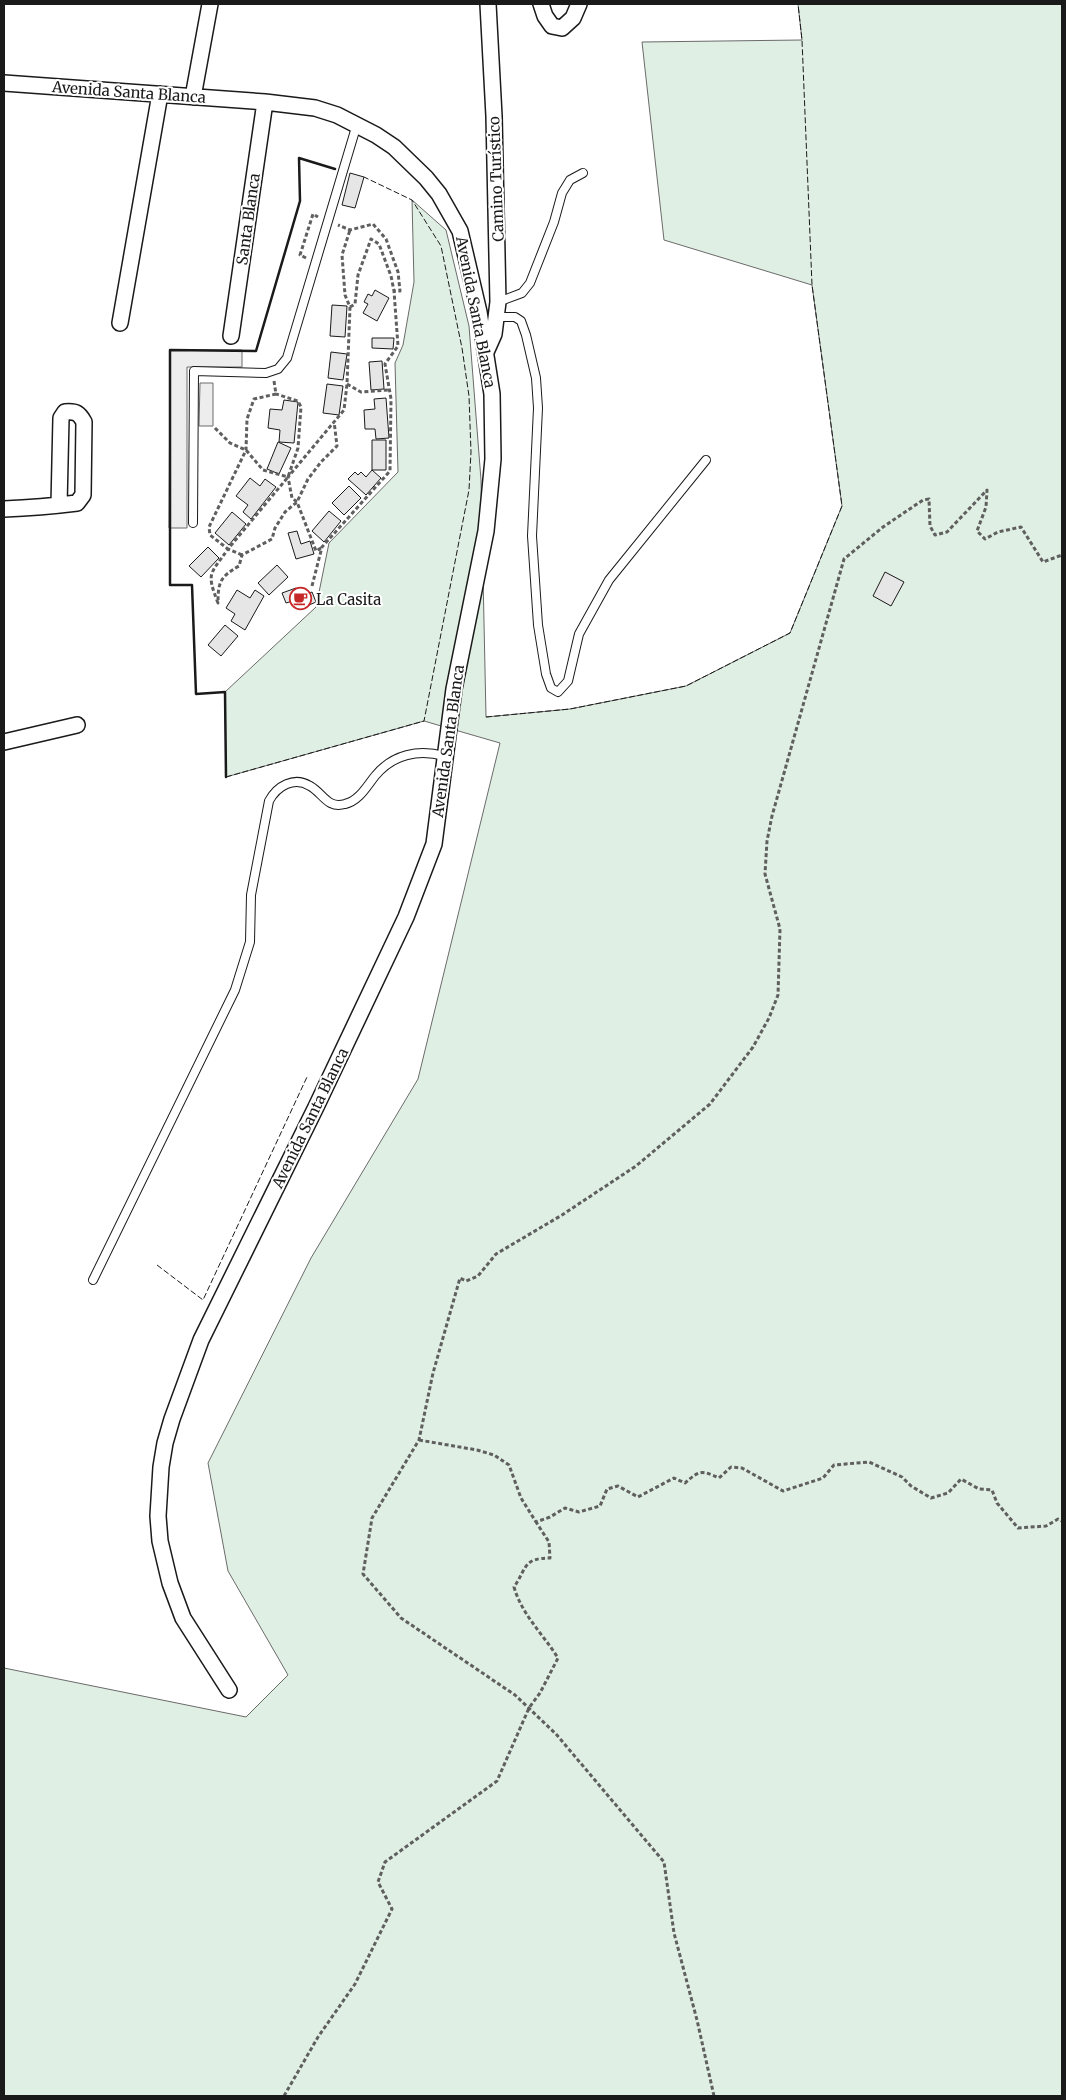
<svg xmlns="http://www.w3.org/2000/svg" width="1066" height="2100" font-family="Merriweather,serif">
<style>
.green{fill:#e0efe3;stroke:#6a6a6a}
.parking{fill:#ededed;stroke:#6a6a6a}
.building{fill:#e6e6e6;stroke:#1a1a1a}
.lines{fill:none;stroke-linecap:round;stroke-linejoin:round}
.lane-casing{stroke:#1a1a1a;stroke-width:10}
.street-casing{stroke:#1a1a1a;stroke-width:18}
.path{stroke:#5f5f5f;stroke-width:3;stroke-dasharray:4 2.5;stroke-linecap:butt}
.lane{stroke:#fff;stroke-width:8}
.street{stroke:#fff;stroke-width:15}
.fence{stroke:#1a1a1a;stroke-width:1;stroke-dasharray:6 2.5;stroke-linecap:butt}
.wall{stroke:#1a1a1a;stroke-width:2.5}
.labels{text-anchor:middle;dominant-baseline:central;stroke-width:4;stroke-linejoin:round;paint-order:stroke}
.street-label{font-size:15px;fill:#1a1a1a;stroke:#fff}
.poi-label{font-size:15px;fill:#1a1a1a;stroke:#fff;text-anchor:start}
</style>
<rect width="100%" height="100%" fill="#fff"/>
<path class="green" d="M798 4H1062V2096H4V1668L246 1717 288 1675 228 1571 208 1463 311 1258 418 1079 500 743 424 721 226 777 225 692 316 607 329 543 398 472 395 363 403 345 414 282 412 200 446 230 469 326 481 480 486 717 570 709 686 686 790 633 842 506 812 285 664 240 642 42 802 40Z"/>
<path class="parking" d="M170 350H242V367H187V528H169Z
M200 383H213V426H199Z"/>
<path class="building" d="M350 173 364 177 355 208 342 205Z
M375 290 389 298 377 321 363 313 368 304 364 302 368 294 372 296Z
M332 305 347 306 345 337 330 336Z
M372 338H394L393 349 372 348Z
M331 352 347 354 343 380 328 378Z
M382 361 384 389 371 390 369 362Z
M327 384 343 386 339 415 323 413Z
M386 398 389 438 376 439 375 429H365L364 410 375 409 374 399Z
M284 400 298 402 294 443 279 442 280 430 268 428 270 409 282 410Z
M372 440H386V470H372Z
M278 442 291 448 279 474 267 469Z
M372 470 381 478 366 495 348 479 355 472 358 475 361 472 366 477Z
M250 478 260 486 265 479 276 487 251 519 243 512 248 505 236 496Z
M349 486 361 498 344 515 332 503Z
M329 511 341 521 324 542 312 531Z
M232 512 246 524 229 545 215 533Z
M297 531 301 544 310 541 314 554 296 559 288 533Z
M208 547 219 558 201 577 189 566Z
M277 565 288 577 269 595 258 583Z
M885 572 904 582 891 606 873 596Z
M296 588 300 597 312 592 316 602 300 609 296 600 286 603 282 593Z
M237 590 250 598 255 590 264 596 245 630 231 621 235 614 226 608Z
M225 625 238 636 221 656 208 645Z"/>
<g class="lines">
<defs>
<path id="lane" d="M498 302 522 293 530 283 554 222 562 193 570 180 583 173
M497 317H515L521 321 526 335 536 378 538 408 532 536 538 625 546 674 551 688 558 692 568 681 579 634 609 580 706 460
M193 523 194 371 266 373 278 369 287 358 357 124
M93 1280 235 990 250 942 251 895 269 801C277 786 294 776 310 786 323 793 327 809 345 804 359 801 367 786 375 776 393 754 419 749 444 756"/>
<path id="street" d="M541 4 545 16 552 26 562 28 573 18 579 4
M4 83 265 102 315 108 337 115 376 135 394 147 426 178 439 194 460 231 479 312 492 394 493 459 486 531 454 689 434 844 406 917 316 1107 201 1340 172 1419 165 1443 161 1467 158 1516 160 1541 170 1583 183 1618 229 1690
M193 97 210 4
M120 323 160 94
M231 336 265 102
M486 352 494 334 498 302 494 116 488 4
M4 509C28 508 53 506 77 503L83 495 84 422C79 413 76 411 65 412L61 418 59 505
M4 742 77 725"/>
</defs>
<use href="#lane" class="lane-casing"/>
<use href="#street" class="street-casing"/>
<path class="path" d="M306 258 300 255 313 214 318 217
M350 307 355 304 358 275 371 239 379 244 391 276 394 291
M274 381 276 394 254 399 247 419 246 450 209 527 210 535 228 549 288 477 298 448 301 407 298 401 276 394
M347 384 361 392 389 390
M215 428 230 443 246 450 263 470 288 477
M321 548 316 551 297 502 292 498 288 477 344 410 347 384 350 307 345 295 342 255 350 230
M242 555 228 549C210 575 206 572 218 603 218 582 220 577 239 566L242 555 272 539 275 528 285 512 297 502 308 479 321 462 337 446 334 421
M312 586 322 547 390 471 391 399 385 364 398 346 394 291H400L398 272 386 239 373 224 350 230 338 225
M419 1440 477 1450 494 1455 509 1465 521 1498 536 1522 550 1517 565 1508 579 1512 600 1506 607 1489 618 1486 638 1497 674 1478 685 1483C700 1470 701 1470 719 1478L731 1467 742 1468 783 1491 823 1478 834 1465 869 1462 902 1477 911 1486 931 1498 948 1493 961 1479 979 1489 992 1490 997 1503 1018 1528 1046 1526 1058 1519 1062 1521
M284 2096 318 2037 355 1984 392 1909 378 1882 385 1862 497 1781 529 1708 540 1693 558 1658C543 1634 522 1615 514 1587 527 1568 523 1558 550 1558L549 1542 536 1522
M714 2096 697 2020 674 1933 664 1862 556 1734 515 1695 401 1618 363 1574 372 1518 419 1440 433 1373 460 1278 466 1281 478 1276 496 1254 562 1215 636 1166 710 1104 753 1047 769 1018 778 995 780 929 765 874 767 841 772 816 844 559 883 527 923 500 929 499 930 526 935 535 947 532 987 490 986 507 977 531 985 539 998 532 1021 527 1043 562 1062 555"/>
<use href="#lane" class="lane"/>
<use href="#street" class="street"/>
<path class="fence" d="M486 717 570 709 686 686 790 633 842 506 812 285 802 40 798 4
M226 777 424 721 469 490 471 452 469 396 462 348 441 246 412 200 364 177
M157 1265 203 1300 307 1077"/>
<path class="wall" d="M226 777 225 692 196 694 192 585H170V350L256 351 300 201 299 158 335 169"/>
</g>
<defs>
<symbol id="cafe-ring" viewBox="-11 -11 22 22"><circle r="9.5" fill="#fff" stroke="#c62828" stroke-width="1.5"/><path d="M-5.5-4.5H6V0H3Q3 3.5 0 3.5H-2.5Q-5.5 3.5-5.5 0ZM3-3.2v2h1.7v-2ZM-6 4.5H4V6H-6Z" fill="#c62828"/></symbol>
</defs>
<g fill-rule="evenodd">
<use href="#cafe-ring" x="288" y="586" width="25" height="25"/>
</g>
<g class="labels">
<g class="street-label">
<text transform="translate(129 92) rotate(4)">Avenida Santa Blanca</text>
<text transform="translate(496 179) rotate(-92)">Camino Turístico</text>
<text transform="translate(248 219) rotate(-82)">Santa Blanca</text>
<text transform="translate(476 312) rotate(79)">Avenida Santa Blanca</text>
<text transform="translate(448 741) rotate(-82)">Avenida Santa Blanca</text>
<text transform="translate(310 1118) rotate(-64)">Avenida Santa Blanca</text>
</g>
<g class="poi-label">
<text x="316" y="599">La Casita</text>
</g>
</g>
<rect width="1066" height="2100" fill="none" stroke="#1a1a1a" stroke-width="10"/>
</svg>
